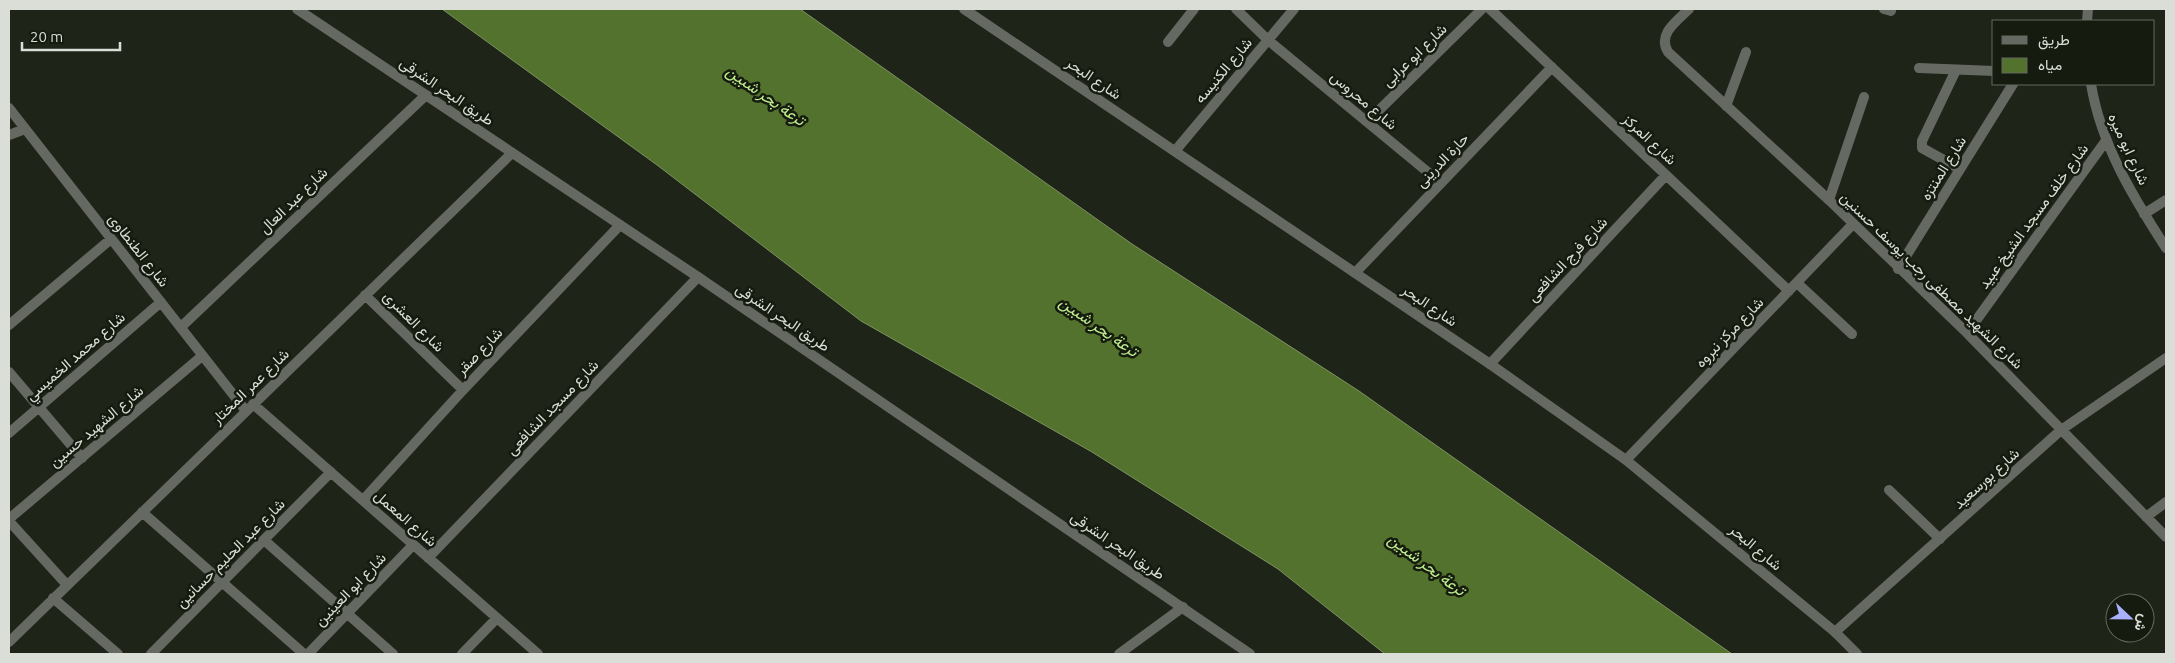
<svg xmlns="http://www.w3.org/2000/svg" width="2175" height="663" font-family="Ubuntu,Vazirmatn,sans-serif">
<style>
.water{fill:#53722e;stroke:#7c9260}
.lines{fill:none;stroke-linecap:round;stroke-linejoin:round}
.service{stroke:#666962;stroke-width:10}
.minor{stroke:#666962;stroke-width:10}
.tertiary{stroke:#666962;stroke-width:10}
.labels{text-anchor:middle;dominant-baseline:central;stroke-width:5;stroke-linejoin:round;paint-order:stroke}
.street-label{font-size:15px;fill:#daded6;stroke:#151b0f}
.water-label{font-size:16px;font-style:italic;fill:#c0ee8e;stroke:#151b0f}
</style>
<rect width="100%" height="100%" fill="#1e2418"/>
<path class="water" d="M442 9H800L1132 244 1359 391 1732 654H1385L1278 569 1092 452 861 321 657 165Z"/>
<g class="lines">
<path class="service" d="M1797 283 1852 334
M1889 490 1940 539"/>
<path class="minor" d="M1236 9 1268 40 1441 183
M1490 9 1789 291
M1689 9C1677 21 1657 34 1668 52L1829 200 1967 333 2166 537
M1884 9 1891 11
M2087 21 2088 9
M1168 42 1194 9
M1919 68 1994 71
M1956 70 1922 141V148L1960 169
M2091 84C2101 145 2133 197 2166 248
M1726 106 1746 52
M9 108 246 411
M1367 122 1482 9
M9 135 25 129
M1175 151 1294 9
M1829 200 1864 97
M2144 214 2166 200
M1898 269 2013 84
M1355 273 1552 67
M365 295 463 390
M9 325 111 239
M181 327 426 95
M1967 333 2105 142
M1490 364 1666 175
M9 372 82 458
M253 404 538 654
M9 433 161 302
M1626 460 1853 224
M363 500 463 390 620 225
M142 512 304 654
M2146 517 2166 502
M9 519 202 356
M9 521 67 585
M264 540 393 654
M428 558 698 277
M53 598 118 654
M1835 632 2061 430 2166 358
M9 642 512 153
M151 654 331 472
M308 654 413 545
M462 654 497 618
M1119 654 1183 607"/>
<path class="tertiary" d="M297 9 698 277 1250 654
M964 9 1490 364 1626 460 1835 632 1857 654"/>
</g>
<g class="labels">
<g class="street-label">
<text transform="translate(1414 55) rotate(-44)">شارع ابو عرابى</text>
<text transform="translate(1223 70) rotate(-50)">شارع الكنيسه</text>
<text transform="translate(1094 78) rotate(34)">شارع البحر</text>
<text transform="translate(447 91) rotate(34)">طريق البحر الشرقى</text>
<text transform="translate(1364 100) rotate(40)">شارع محروس</text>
<text transform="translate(1650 139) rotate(43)">شارع المركز</text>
<text transform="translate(2129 149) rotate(65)">شارع ابو ميره</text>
<text transform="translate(1442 160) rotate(-46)">حارة الدرينى</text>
<text transform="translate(1943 168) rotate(-58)">شارع المنتزه</text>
<text transform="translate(293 200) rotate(-44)">شارع عبد العال</text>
<text transform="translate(2033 216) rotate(-54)">شارع خلف مسجد الشيخ عبيد</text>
<text transform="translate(139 250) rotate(52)">شارع الطنطاوى</text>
<text transform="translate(1567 259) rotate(-47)">شارع فرج الشافعى</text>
<text transform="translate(1932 280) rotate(44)">شارع الشهيد مصطفى رجب يوسف حسنين</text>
<text transform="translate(1430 305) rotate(34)">شارع البحر</text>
<text transform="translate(783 317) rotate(34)">طريق البحر الشرقى</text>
<text transform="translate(414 321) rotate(45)">شارع العشرى</text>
<text transform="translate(1729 332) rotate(-46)">شارع مركز نبروه</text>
<text transform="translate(479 351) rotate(-46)">شارع صقر</text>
<text transform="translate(75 356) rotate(-41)">شارع محمد الخميسي</text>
<text transform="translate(250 386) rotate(-44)">شارع عمر المختار</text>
<text transform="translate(552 407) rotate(-46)">شارع مسجد الشافعى</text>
<text transform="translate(96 426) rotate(-40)">شارع الشهيد حسين</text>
<text transform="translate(1986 478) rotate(-42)">شارع بورسعيد</text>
<text transform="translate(406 518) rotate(41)">شارع المعمل</text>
<text transform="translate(1118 545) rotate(34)">طريق البحر الشرقى</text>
<text transform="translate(1756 547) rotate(40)">شارع البحر</text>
<text transform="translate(230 553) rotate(-45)">شارع عبد الحليم حسانين</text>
<text transform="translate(350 589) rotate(-46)">شارع ابو العينين</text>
</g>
<g class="water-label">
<text transform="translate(766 95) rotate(35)">ترعة بحر شبين</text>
<text transform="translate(1099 326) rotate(35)">ترعة بحر شبين</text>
<text transform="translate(1427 564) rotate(37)">ترعة بحر شبين</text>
</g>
</g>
<rect width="2175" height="663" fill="none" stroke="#daded6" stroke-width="20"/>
<rect x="1992" y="20" width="162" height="65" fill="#151b0f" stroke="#64695f"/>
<rect x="2002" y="36" width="25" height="8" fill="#666962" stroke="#64695f"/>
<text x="2038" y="45" font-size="15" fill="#daded6">طريق</text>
<rect x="2002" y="58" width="25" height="15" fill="#53722e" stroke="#64695f"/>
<text x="2038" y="70" font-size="15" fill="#daded6">مياه</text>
<g transform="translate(2130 618) rotate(112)"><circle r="24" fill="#151b0f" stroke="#64695f"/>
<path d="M0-4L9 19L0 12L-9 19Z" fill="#a9b0fc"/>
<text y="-8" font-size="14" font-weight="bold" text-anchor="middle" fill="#daded6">ش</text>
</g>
<path d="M22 42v8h98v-8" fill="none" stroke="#daded6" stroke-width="2.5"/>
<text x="30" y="42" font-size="15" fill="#daded6" stroke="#151b0f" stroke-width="4" paint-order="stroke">20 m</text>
</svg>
